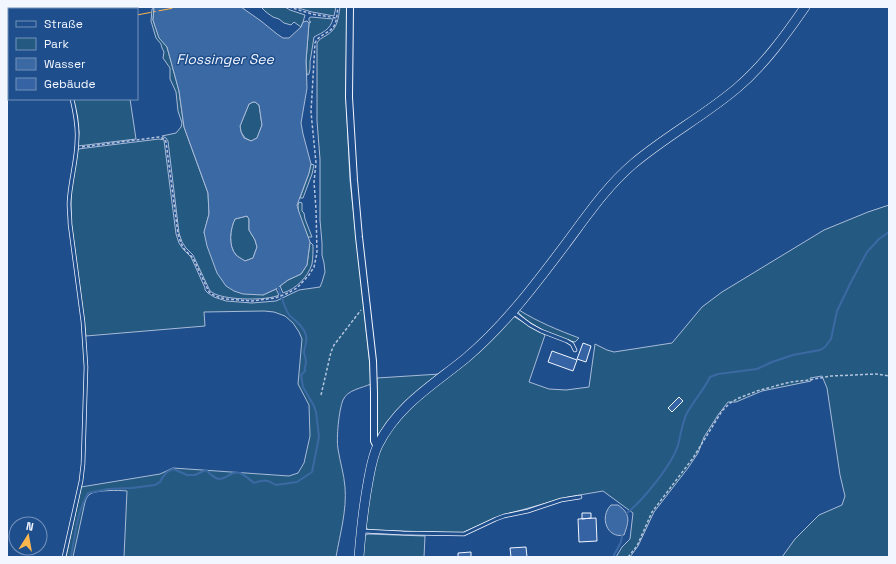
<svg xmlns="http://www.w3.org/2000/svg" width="896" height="564" font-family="'Space Grotesk',sans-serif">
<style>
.green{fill:#245a82;stroke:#a8bbd7}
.water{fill:#3b69a3;stroke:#a8bbd7;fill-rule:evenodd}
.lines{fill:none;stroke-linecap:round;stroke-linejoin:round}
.stream{stroke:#3b69a3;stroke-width:2}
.building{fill:#3563a3;stroke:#f2f6ff}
.service-casing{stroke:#f2f6ff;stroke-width:4.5}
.minor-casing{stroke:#f2f6ff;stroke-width:8}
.secondary-casing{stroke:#f2f6ff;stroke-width:10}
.path{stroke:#b3c4dc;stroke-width:1.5;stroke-dasharray:3 2;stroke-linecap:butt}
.service{stroke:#1f4e8c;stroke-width:3}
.minor{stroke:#1f4e8c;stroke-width:6}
.secondary{stroke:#1f4e8c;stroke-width:9}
.power{stroke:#ffb74d;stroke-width:1;stroke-dasharray:14 3 2 3;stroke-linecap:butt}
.labels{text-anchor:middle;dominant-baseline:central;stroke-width:3;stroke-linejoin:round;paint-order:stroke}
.water-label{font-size:14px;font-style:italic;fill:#f2f6ff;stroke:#1f4e8c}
</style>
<rect width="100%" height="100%" fill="#1f4e8c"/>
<path class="green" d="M53 7H116V9H54Z
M261 7H285L290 10 305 15 303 22 301 27 294 22 291 25 284 23 279 19 273 17 266 12Z
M295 7H336L334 16 312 12Z
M340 7H347L346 97 350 180 370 365 371 384C362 388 347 390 343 400 339 409 336 439 338 449 340 462 344 474 345 487 347 510 340 534 336 557H124L127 491C119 490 96 490 90 494 88 495 86 499 85 502L73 557H66L81 487 160 474 173 468 289 476 298 473 304 463 310 436 309 405 298 384 302 339 299 332 293 323 285 316 274 312 264 311 204 312 205 326 86 336 71 221V193L78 149 159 139 164 140 176 234 179 243 183 249 191 257 205 288V290L208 293 214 297 226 301 252 303 276 301 299 290 320 287 322 282 325 272 324 263 322 255V243L320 220V159L317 121V43C319 39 322 38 327 35 338 28 338 19 340 7Z
M154 8 153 20 159 37 167 47 179 91 184 127 208 193 209 214 204 233 263 295 276 289 279 295C267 301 228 300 215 294 213 293 212 292 210 291L193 255 186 248 182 242 179 233 168 141 166 138 162 136 176 133 181 127 182 123 178 111 176 92 170 79V68L163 58 164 52 162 48 161 44 156 38 151 21 152 9Z
M311 17 333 19C330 30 323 32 314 37L310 62V69L309 74 307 75 306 61 309 23 311 22 309 21V18Z
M73 99H130L136 139 78 146 79 132Z
M253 102H255L259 105 262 125 257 138 251 141 245 138 241 132 240 126 249 104Z
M311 164 314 165 312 174 303 198H300L309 173Z
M299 202 302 203V211L304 213 305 219 312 237H308C305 228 295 211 299 202Z
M889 205V557H782L795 539 819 515 842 505 845 496 840 475 827 388 822 376 810 378 811 381 762 391 736 402H728L718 415 704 437 698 453 688 468 654 512 638 546 630 557H616L622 547 630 539 633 513 603 491 568 497 500 516 462 533 371 530 367 529 366 527C369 500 371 465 384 441 396 417 420 399 440 381 464 360 488 338 513 316L545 335 529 382 549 389 566 390 589 387 595 344 607 350 614 352 672 343 702 307 722 292 824 230 868 212Z
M247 216 249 219V230L255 240 257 247 253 258 245 261C242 259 238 257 236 255 228 246 230 229 235 219Z
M310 242 313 245C313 251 313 258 312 264 308 277 296 289 283 293L280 286 288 280 301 274 307 265Z
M519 310C538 322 558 330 579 338L575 342C558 339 529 325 518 312Z
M440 374 379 436H378L376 430 377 378Z
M368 534 425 536 424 557H363L364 536Z"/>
<path class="water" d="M154 7H241L261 21 277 34 283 38H289L301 27 303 22 307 21 309 23 306 61 307 88 301 123 303 134 311 164 309 173 297 205 299 212 310 242 307 265 301 274 288 280 276 289 263 295 243 294 234 291 226 286 217 273 207 246 204 232 209 214 208 193 184 127 179 91 167 47 159 38 153 20ZM253 102H255L259 105 262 125 257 138 251 141 244 138 241 132 240 126 249 104ZM247 216 249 219V230L255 240 257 247 253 258 245 261C242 259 238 257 236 255 228 246 230 229 235 219Z
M611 505H618C631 514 629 521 624 535 607 539 599 517 611 505Z"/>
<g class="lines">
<path class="stream" d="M627 513C643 500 672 465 678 445 681 434 682 423 687 413 694 400 704 390 710 377L718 374 757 369 772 362 793 355 820 350 825 347 831 339 837 311 851 282 867 252 879 239 889 232
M71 557C75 536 77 512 88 493L108 489 132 488 155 485 160 482 162 478 167 472 173 469 178 471 187 475H195L206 470C209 473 212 476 216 478 225 482 230 470 240 473 245 475 250 480 254 483 264 480 267 479 276 485L297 482 312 472 319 437 316 412 314 406 303 387 301 375 305 371C304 367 306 366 306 362 306 359 305 356 304 353 304 346 308 342 306 335 304 327 296 321 290 316 284 309 282 296 278 287
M613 557 621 542 622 536"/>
</g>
<path class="building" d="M583 343 591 346 586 362 577 359Z
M552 351 577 360 573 371 548 362Z
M679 397 683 401 672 412 668 408Z
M582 513H591V518L582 519Z
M596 518 597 541 579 542 578 519Z
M526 547 527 557H511L510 548Z
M471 552V557H458V553Z"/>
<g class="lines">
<defs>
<path id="service" d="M51 7V9
M514 313 530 325 541 331 567 341 572 344 575 350
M363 531 403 533 464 534 496 519 504 516 528 511 561 500 580 497
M64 557 81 481 83 464 86 367 83 322 70 224C70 217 69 210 69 203 70 181 77 160 77 139 78 125 75 112 72 99"/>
<path id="minor" d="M350 7 349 97 354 180 359 237 373 361 374 393V441L377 447"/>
<path id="secondary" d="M359 557C361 530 364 503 369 477 371 466 373 455 378 445 398 405 433 385 466 358 504 326 535 285 565 245 586 217 606 187 633 164 666 136 704 116 737 88 764 65 785 36 805 7"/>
</defs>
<use href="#service" class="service-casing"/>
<use href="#minor" class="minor-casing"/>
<use href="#secondary" class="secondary-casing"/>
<path class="path" d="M289 7 312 14 336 18
M82 147 159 137 165 139 166 142 178 234C180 240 181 245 185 250 188 253 192 256 194 260L209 292 215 296 226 299 252 301 275 298 286 294 297 288 309 275 314 267 317 253 316 209 314 182 316 163 311 112 315 43C319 34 329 34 334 26 337 21 337 13 338 7
M321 395 331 352 334 345 361 310
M628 557 637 546 652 512 693 458 722 411 730 403 739 398 757 391 790 382 809 380 831 376 876 374 889 376"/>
<use href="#service" class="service"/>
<use href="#minor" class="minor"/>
<use href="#secondary" class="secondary"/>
<path class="power" d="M137 15 179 7
M7 39H9"/>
</g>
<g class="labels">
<g class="water-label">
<text x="225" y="59">Flossinger See</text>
</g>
</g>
<rect width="896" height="564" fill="none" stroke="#f2f6ff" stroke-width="16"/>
<rect x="8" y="8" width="130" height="92" fill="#1f4e8c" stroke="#7391ba"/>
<rect x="16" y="21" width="20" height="6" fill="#1f4e8c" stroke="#7391ba"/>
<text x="44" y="28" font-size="12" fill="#f2f6ff">Straße</text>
<rect x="16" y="38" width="20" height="12" fill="#245a82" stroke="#7391ba"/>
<text x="44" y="48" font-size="12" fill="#f2f6ff">Park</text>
<rect x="16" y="58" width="20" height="12" fill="#3b69a3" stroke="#7391ba"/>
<text x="44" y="68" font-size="12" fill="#f2f6ff">Wasser</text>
<rect x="16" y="78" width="20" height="12" fill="#3563a3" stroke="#7391ba"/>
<text x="44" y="88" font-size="12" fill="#f2f6ff">Gebäude</text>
<g transform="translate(28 536) rotate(11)"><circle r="19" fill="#1f4e8c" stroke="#7391ba"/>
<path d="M0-3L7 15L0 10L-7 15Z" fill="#ffb74d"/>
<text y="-6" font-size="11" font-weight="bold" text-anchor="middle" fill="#f2f6ff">N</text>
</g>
</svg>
